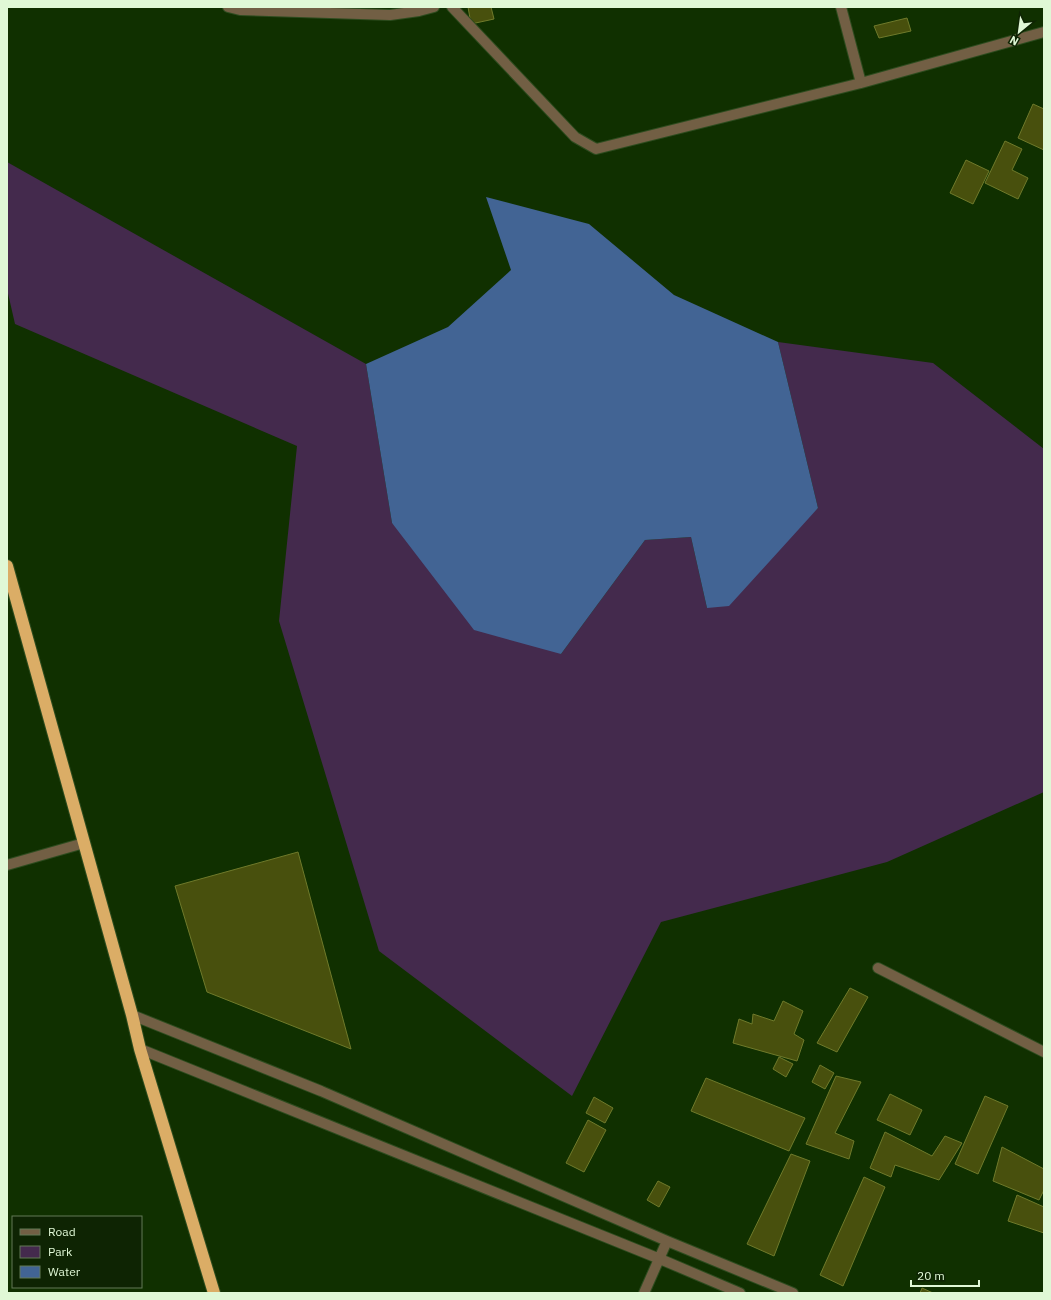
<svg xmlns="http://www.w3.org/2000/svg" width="1051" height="1300" font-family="'IBM Plex Sans',sans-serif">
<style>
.green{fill:#442a4d}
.water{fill:#426494}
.building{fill:#48500d;stroke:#6f7a2b}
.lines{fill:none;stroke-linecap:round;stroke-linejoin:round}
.minor-casing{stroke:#2d4c1e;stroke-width:12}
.highway-casing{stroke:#2d4c1e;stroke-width:14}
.minor{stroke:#725f44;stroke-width:10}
.highway{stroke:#dbad66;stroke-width:12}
</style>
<rect width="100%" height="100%" fill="#103000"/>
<path class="green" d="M7 162 366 364 392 523 561 654 645 540 691 537 707 608 818 508 778 342 933 363 1044 449V792L887 862 661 922 572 1096 379 951 279 621 297 446 15 324 7 289Z"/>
<path class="water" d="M486 197 589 224 674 295 778 342 818 508 729 606 707 608 691 537 645 540 561 654 474 630 392 523 366 364 448 327 511 270Z"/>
<path class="building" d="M468 7H491L494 19 471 24Z
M907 18 911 31 879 38 874 26Z
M1033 104 1044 109V150L1018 138Z
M1005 141 1022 149 1012 170 1028 178 1018 199 985 183Z
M966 160 989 171 973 204 950 193Z
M298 852 351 1049 207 992 175 886Z
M850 988 868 997 837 1052 817 1043Z
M783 1001 803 1011 794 1034 804 1040 797 1061 733 1043 739 1019 752 1024 753 1014 774 1021Z
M779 1057 793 1064 786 1077 773 1069Z
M820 1065 834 1073 825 1089 812 1082Z
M836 1076 861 1082 835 1133 854 1141 849 1159 806 1144Z
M706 1078 805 1118 789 1151 691 1111Z
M890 1094 922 1110 910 1135 877 1120Z
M985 1096 1008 1106 978 1174 955 1164Z
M594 1097 613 1108 605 1123 586 1113Z
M588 1120 606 1130 584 1172 566 1163Z
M885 1132 932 1156 945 1136 962 1143 939 1180 895 1165 891 1177 870 1168Z
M1002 1147 1044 1169V1190L1039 1200 993 1181Z
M791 1154 810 1161 774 1256 747 1244Z
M864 1177 885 1187 843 1286 820 1275Z
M658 1181 670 1187 659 1207 647 1200Z
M1017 1195 1044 1207V1233L1008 1221Z
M922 1288 933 1293H920Z"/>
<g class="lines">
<defs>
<path id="minor" d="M228 7 240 10 390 15 419 11 434 7
M452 7 575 137 596 149 861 83 841 7
M861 83 1044 32
M7 865 84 843
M878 968 1044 1052
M132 1015 321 1091 667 1241 793 1293
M140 1049 660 1259 740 1293
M644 1293 667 1241"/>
<path id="highway" d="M7 566 132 1015 140 1049 214 1293"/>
</defs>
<use href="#minor" class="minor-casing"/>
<use href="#highway" class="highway-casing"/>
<use href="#minor" class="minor"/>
<use href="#highway" class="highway"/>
</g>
<rect width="1051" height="1300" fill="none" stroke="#e0f8d6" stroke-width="16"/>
<rect x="12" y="1216" width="130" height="72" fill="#0e2403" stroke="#627957"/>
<rect x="20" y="1229" width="20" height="6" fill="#725f44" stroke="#627957"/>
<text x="48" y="1236" font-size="12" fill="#e0f8d6">Road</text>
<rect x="20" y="1246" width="20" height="12" fill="#442a4d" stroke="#627957"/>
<text x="48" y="1256" font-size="12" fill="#e0f8d6">Park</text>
<rect x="20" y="1266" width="20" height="12" fill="#426494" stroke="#627957"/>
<text x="48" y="1276" font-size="12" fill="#e0f8d6">Water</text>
<g transform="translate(1019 32) rotate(209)" stroke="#0e2403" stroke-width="3" paint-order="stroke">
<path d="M0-3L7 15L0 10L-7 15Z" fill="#e0f8d6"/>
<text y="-6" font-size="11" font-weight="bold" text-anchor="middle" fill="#e0f8d6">N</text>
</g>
<path d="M911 1280v6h68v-6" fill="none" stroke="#e0f8d6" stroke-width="2"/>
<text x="917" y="1280" font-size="12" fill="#e0f8d6" stroke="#0e2403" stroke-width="3" paint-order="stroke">20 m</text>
</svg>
